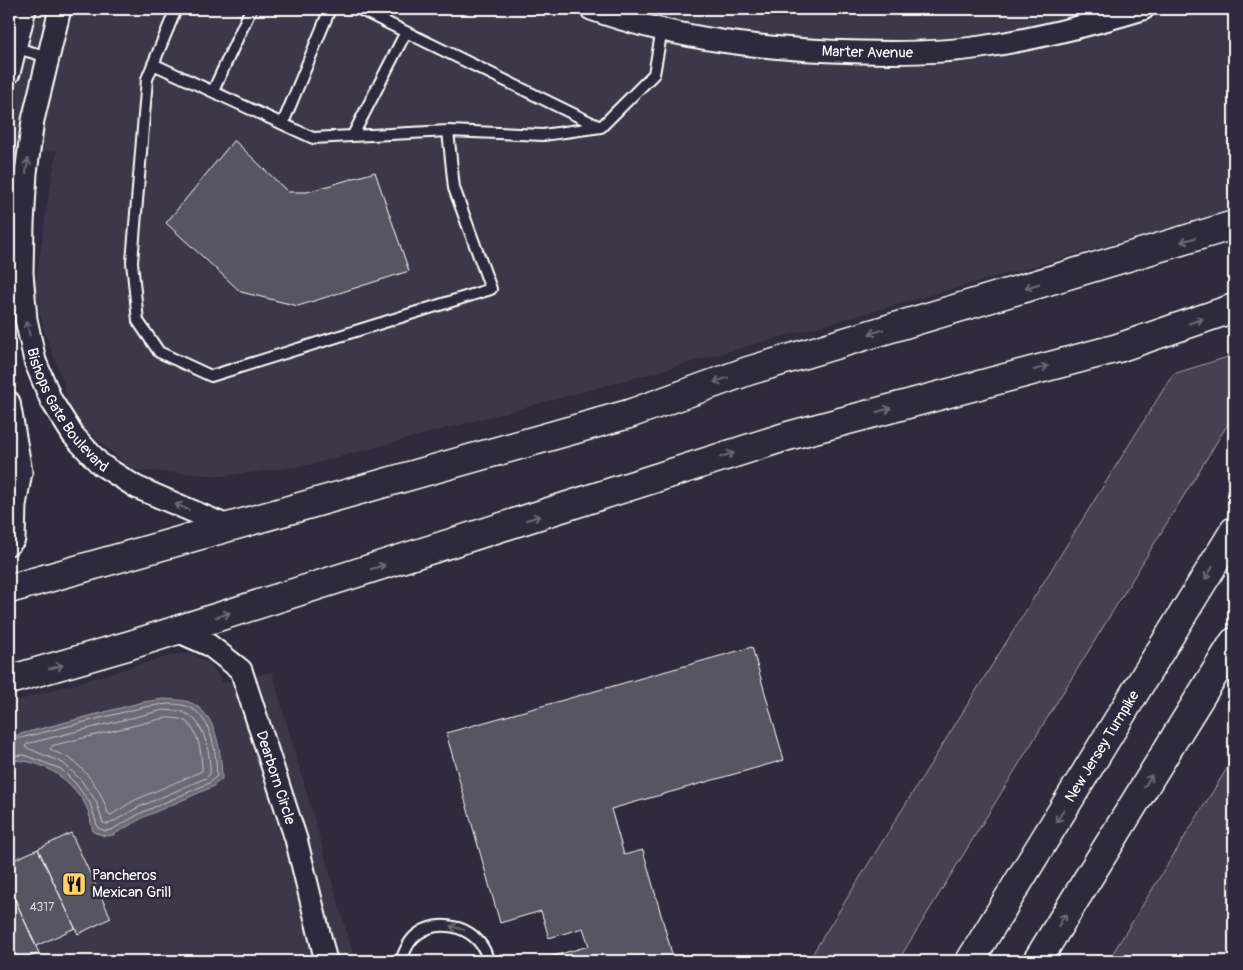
<svg xmlns="http://www.w3.org/2000/svg" width="1243" height="970" font-family="Pangolin,sans-serif">
<style>
.built{fill:#3c3749}
.green{fill:#464152;stroke:#a2a0a8}
.water{fill:#6d6a77;stroke:#a7a6ad}
.lines{fill:none;stroke-linecap:round;stroke-linejoin:round}
.shore{stroke:#c5c3c9;stroke-width:1}
.building{fill:#595564;stroke:#fff}
.lane-casing{stroke:#fff;stroke-width:14}
.street-casing{stroke:#fff;stroke-width:25}
.highway-casing{stroke:#fff;stroke-width:31}
.lane{stroke:#2f2a3d;stroke-width:10}
.street{stroke:#2f2a3d;stroke-width:21}
.highway{stroke:#2f2a3d;stroke-width:28}
.oneway{stroke:#6d6a77}
.labels{text-anchor:middle;dominant-baseline:central;stroke-width:5;stroke-linejoin:round;paint-order:stroke}
.number-label{font-size:12px;fill:#d6d4d8}
.street-label{font-size:15px;fill:#fff;stroke:#2f2a3d}
.poi-label{font-size:15px;fill:#fff;stroke:#2f2a3d;text-anchor:start}
</style>
<rect width="100%" height="100%" fill="#2f2a3d"/>
<filter id="ink" filterUnits="userSpaceOnUse"><feTurbulence type="fractalNoise" baseFrequency=".02" numOctaves="2"/><feDisplacementMap in="SourceGraphic" scale="10" xChannelSelector="R" yChannelSelector="G"/><feConvolveMatrix kernelMatrix="1 2 1 2 8 2 1 2 1" color-interpolation-filters="sRGB"/></filter>
<g filter="url(#ink)">
<path class="built" d="M25 9H1234V210L638 377 309 465 223 476 132 470 91 434 70 418 63 381 44 332 35 287 49 193 57 150 9 154V73Z
M176 654H194L211 665 223 683 272 672 355 961H9V703Z"/>
<path class="green" d="M1234 355V414L898 961H808L1173 374Z
M1234 757V961H1108Z"/>
<path class="water" d="M164 699C174 700 186 699 195 705 218 719 221 754 222 779L212 787 144 817 113 835 105 836 93 832C91 824 90 813 86 806 72 779 39 757 9 761V737L143 702Z"/>
<g class="lines">
<path class="shore" d="M164 710C172 711 181 710 187 714 205 722 211 757 210 774L206 778 139 807 109 824 103 823 96 801 80 779 63 763 25 747 27 744Z
M165 718C171 718 180 718 185 721 199 730 202 756 202 771L135 800 111 815 108 813C102 792 87 769 67 757 62 754 55 753 50 749L52 746Z
M9 741 144 707C159 705 177 701 191 708 213 720 216 754 217 776L209 783 141 813 111 830 105 831 98 828 90 803 76 784 61 769 24 755 9 756"/>
</g>
<path class="building" d="M234 140 288 192H307L375 172 409 271 298 306 241 292 166 223Z
M752 647 784 760 611 809 624 855 643 850 674 961H535L589 946 583 928 549 938 541 911 500 923 446 733Z
M71 833 111 918 78 934 38 849Z
M38 849 75 928 36 946 9 886V862Z
M9 886 39 953 21 961H9Z"/>
<g class="lines">
<defs>
<path id="lane" d="M176 9 147 79 132 262 138 321 159 352 211 376 491 289 454 188 448 131
M359 9 600 127
M13 47 48 57
M153 64 313 138 448 131 543 135 601 127 654 74 662 29
M213 91 251 9
M283 123 330 9
M353 135 406 32
M401 961C404 952 407 944 414 937 439 914 482 928 488 961"/>
<g id="street">
<path id="s1" d="M60 9 33 120 26 173 23 224 22 273 26 319 35 361 51 400 73 435 100 464 136 487 227 526"/>
<path id="s2" d="M591 9C678 40 768 50 860 52 900 53 941 53 981 47 1036 39 1090 25 1143 9"/>
<path d="M9 73 25 9"/>
<path d="M9 402 21 472 15 505 14 539 9 544"/>
<path id="s3" d="M175 630 209 645 241 670 296 839 326 961"/>
</g>
<g id="highway">
<path d="M9 589 629 414 748 371 1234 225"/>
<path d="M9 680 127 646 788 436 1118 348 1234 308"/>
<path id="s4" d="M970 961 1234 531"/>
<path d="M1037 961 1234 642"/>
</g>
</defs>
<use href="#lane" class="lane-casing"/>
<use href="#street" class="street-casing"/>
<use href="#highway" class="highway-casing"/>
<use href="#lane" class="lane"/>
<use href="#street" class="street"/>
<use href="#highway" class="highway"/>
</g>
<defs><path id="oneway-shaft" d="M-6 0H5M1.5-3L5.5 0L1.5 3" fill="none" stroke-width="1.6" stroke-linecap="round" stroke-linejoin="round" transform="scale(1.25)"/></defs>
<g class="oneway">
<use href="#oneway-shaft" transform="translate(27 166) rotate(-82)"/>
<use href="#oneway-shaft" transform="translate(1188 240) rotate(163)"/>
<use href="#oneway-shaft" transform="translate(1032 286) rotate(163)"/>
<use href="#oneway-shaft" transform="translate(1196 321) rotate(-19)"/>
<use href="#oneway-shaft" transform="translate(28 328) rotate(-102)"/>
<use href="#oneway-shaft" transform="translate(876 332) rotate(163)"/>
<use href="#oneway-shaft" transform="translate(1041 368) rotate(-15)"/>
<use href="#oneway-shaft" transform="translate(721 380) rotate(160)"/>
<use href="#oneway-shaft" transform="translate(884 410) rotate(-15)"/>
<use href="#oneway-shaft" transform="translate(727 455) rotate(-18)"/>
<use href="#oneway-shaft" transform="translate(182 507) rotate(-157)"/>
<use href="#oneway-shaft" transform="translate(533 518) rotate(-18)"/>
<use href="#oneway-shaft" transform="translate(378 567) rotate(-17)"/>
<use href="#oneway-shaft" transform="translate(1209 573) rotate(121)"/>
<use href="#oneway-shaft" transform="translate(223 615) rotate(-17)"/>
<use href="#oneway-shaft" transform="translate(56 667) rotate(-16)"/>
<use href="#oneway-shaft" transform="translate(1148 781) rotate(-58)"/>
<use href="#oneway-shaft" transform="translate(1060 816) rotate(122)"/>
<use href="#oneway-shaft" transform="translate(1062 920) rotate(-58)"/>
<use href="#oneway-shaft" transform="translate(457 928) rotate(-164)"/>
</g>
</g>
<defs>
<symbol id="restaurant-square" viewBox="-11 -11 22 22"><rect x="-9" y="-9" width="18" height="18" rx="4" fill="#ffd166" stroke="#2f2a3d"/><path d="M-5-6h1v4h1v-4h1v4h1v-4h1v5L-1.5 .5V6h-2V.5L-5-1ZM5-6V6H3V1.5H1.5Q1.5-4 5-6Z" fill="#111"/></symbol>
</defs>
<g fill-rule="evenodd">
<use href="#restaurant-square" x="60" y="870" width="28" height="28"/>
</g>
<g class="labels">
<g class="number-label">
<text x="42" y="907">4317</text>
</g>
<g class="street-label">
<text stroke="none"><textPath href="#s2" startOffset="281">Marter Avenue</textPath></text>
<text stroke="none"><textPath href="#s1" startOffset="416">Bishops Gate Boulevard</textPath></text>
<text stroke="none"><textPath href="#s4" startOffset="252">New Jersey Turnpike</textPath></text>
<text stroke="none"><textPath href="#s3" startOffset="191">Dearborn Circle</textPath></text>
</g>
<g class="poi-label">
<text x="92" y="875">Pancheros<tspan x="92" dy="17">Mexican Grill</tspan></text>
</g>
</g>
<rect width="1243" height="970" fill="none" stroke="#2f2a3d" stroke-width="30"/>
<rect x="15" y="15" width="1213" height="940" fill="none" stroke="#fff" stroke-width="2" filter="url(#ink)"/>
</svg>
